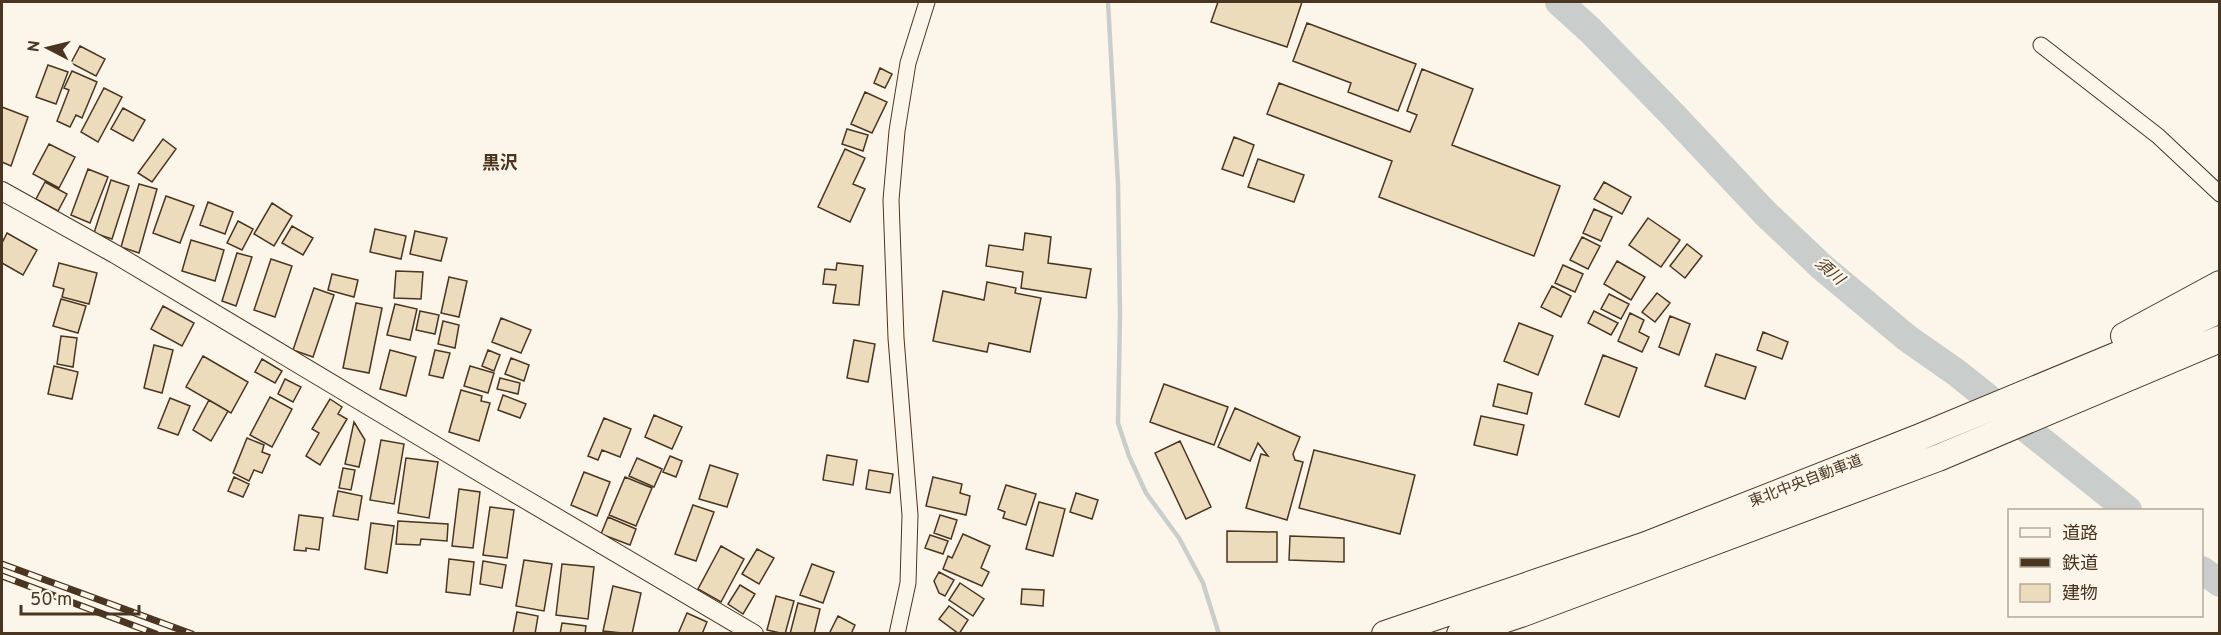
<svg xmlns="http://www.w3.org/2000/svg" width="2221" height="635" font-family="Overpass,'Noto Sans JP',sans-serif">
<style>
.lines{fill:none;stroke-linecap:round;stroke-linejoin:round}
.stream{stroke:#c9cecd;stroke-width:4.5}
.river{stroke:#c9cecd;stroke-width:28}
.building{fill:#ecdcbc;stroke:#4a3520;stroke-width:1.5}
.minor-casing{stroke:#4a3520;stroke-width:17}
.tertiary-casing{stroke:#4a3520;stroke-width:20}
.motorway-casing{stroke:#4a3520;stroke-width:28}
.minor{stroke:#fbf6e9;stroke-width:15}
.tertiary{stroke:#fbf6e9;stroke-width:18}
.motorway{stroke:#fbf6e9;stroke-width:26}
.rail-casing{stroke:#4a3520;stroke-width:7}
.rail{stroke:#fbf6e9;stroke-width:4.5;stroke-dasharray:14;stroke-linecap:butt}
.labels{text-anchor:middle;dominant-baseline:central;stroke-width:4.5;stroke-linejoin:round;paint-order:stroke}
.street-label{font-size:15px;fill:#4a3520;stroke:#fbf6e9}
.water-label{font-size:16px;font-style:italic;fill:#4a3520;stroke:#fbf6e9}
.quarter-label{font-size:18px;font-weight:bold;fill:#4a3520;stroke:#fbf6e9}
</style>
<rect width="100%" height="100%" fill="#fbf6e9"/>
<g class="lines">
<path class="stream" d="M1108 2 1118 184 1120 316 1118 423 1129 456 1146 493 1179 538 1203 583 1219 634"/>
<path class="river" d="M1559 2 1590 30 1672 114 1765 213 1822 267 1907 338 1957 373 2128 510
M2202 570 2220 583"/>
</g>
<path class="building" d="M1218 2H1302L1287 47 1211 22Z
M1307 23 1416 64 1398 111 1348 92 1351 83 1293 61Z
M80 46 105 59 96 76 71 63Z
M48 65 68 72 56 104 36 97Z
M880 68 892 74 885 88 874 83Z
M1422 69 1473 89 1452 145 1560 186 1534 256 1379 197 1392 161 1267 114 1279 83 1410 132 1417 115 1407 111Z
M72 71 97 82 82 118 76 115 70 127 57 121 69 90 64 88Z
M104 88 122 97 98 142 81 132Z
M865 92 887 102 872 133 851 124Z
M2 107 28 117 11 166 2 162Z
M123 108 145 120 133 141 111 129Z
M847 129 868 135 863 151 842 144Z
M1234 137 1254 145 1243 176 1222 169Z
M163 139 176 149 152 182 138 173Z
M49 144 75 157 59 188 33 174Z
M845 149 865 158 853 184 865 189 850 222 818 207Z
M1258 159 1304 175 1294 202 1248 187Z
M88 169 108 177 90 223 71 215Z
M111 180 129 186 112 239 94 233Z
M45 182 67 194 58 211 36 199Z
M1604 182 1631 197 1622 214 1594 199Z
M139 184 157 189 139 253 121 247Z
M166 196 194 206 180 243 153 233Z
M208 202 233 212 225 234 200 225Z
M272 203 292 216 274 246 254 234Z
M1594 209 1612 217 1601 241 1583 233Z
M1648 218 1680 240 1661 267 1629 245Z
M238 221 253 229 242 250 227 243Z
M292 226 313 238 303 255 282 243Z
M375 229 406 236 401 259 370 252Z
M415 231 447 238 441 261 410 254Z
M7 233 37 250 23 275 2 263V243Z
M1025 233 1051 237 1048 263 1091 269 1086 298 1021 288 1023 272 986 266 989 245 1023 250Z
M1582 237 1600 246 1588 269 1570 260Z
M191 240 224 250 215 281 182 271Z
M1687 244 1702 256 1685 278 1670 266Z
M237 253 252 257 236 306 222 301Z
M271 259 292 266 275 317 254 310Z
M1617 261 1645 277 1631 300 1604 284Z
M59 263 97 273 89 304 62 297 64 289 53 286Z
M837 263 863 266 859 305 833 303 836 285 823 284 825 269 836 270Z
M1563 265 1583 274 1575 292 1555 283Z
M396 271 423 272 421 299 394 298Z
M332 274 358 280 354 297 328 290Z
M449 277 467 281 459 317 441 313Z
M987 282 1016 288 1015 293 1041 298 1030 352 989 343 987 352 933 341 943 291 984 300Z
M1552 286 1571 296 1561 317 1541 307Z
M314 288 334 295 313 357 293 350Z
M1657 293 1670 303 1655 322 1642 312Z
M1609 294 1629 304 1621 319 1601 309Z
M61 299 86 306 78 333 53 326Z
M356 303 382 308 369 373 343 368Z
M395 304 417 309 410 340 387 335Z
M163 306 194 323 182 346 151 329Z
M420 311 439 315 435 334 416 330Z
M1594 311 1618 323 1611 335 1588 323Z
M1630 313 1644 320 1639 332 1649 337 1642 352 1618 341Z
M1670 316 1690 324 1679 355 1659 347Z
M501 318 531 330 521 353 492 342Z
M443 321 459 325 455 348 438 344Z
M1519 323 1553 336 1538 375 1504 361Z
M1763 332 1788 342 1782 359 1757 350Z
M61 336 77 338 73 367 57 364Z
M854 340 875 344 868 382 847 378Z
M154 345 173 350 162 393 144 388Z
M390 350 416 357 406 396 380 389Z
M435 350 450 353 443 378 429 375Z
M488 350 500 355 494 371 482 366Z
M1716 354 1756 367 1745 399 1705 386Z
M1603 355 1637 368 1619 417 1585 404Z
M203 356 248 382 231 413 186 387Z
M511 358 529 365 524 381 505 374Z
M262 359 282 371 275 383 255 372Z
M54 366 78 372 72 399 48 394Z
M470 366 494 373 488 393 464 386Z
M500 378 520 383 518 394 497 389Z
M285 379 301 387 293 402 278 394Z
M1164 384 1228 407 1214 445 1150 422Z
M1498 384 1532 393 1527 414 1493 406Z
M461 390 482 396 481 401 490 403 479 441 449 432Z
M503 395 526 404 520 418 498 410Z
M270 397 292 409 272 447 250 435Z
M170 398 190 406 178 435 158 428Z
M330 399 342 407 338 414 347 419 320 465 306 456 319 433 312 429Z
M209 400 228 411 211 441 193 430Z
M1235 408 1300 437 1293 454 1295 460 1303 462 1287 520 1246 508 1261 454 1268 456 1258 443 1250 461 1218 447Z
M654 415 682 427 672 449 645 437Z
M1481 416 1524 425 1517 455 1474 445Z
M604 418 631 429 620 457 602 450 598 460 588 456Z
M354 422 365 440 359 467 345 464Z
M247 438 264 445 262 452 270 455 262 473 254 470 249 481 233 473Z
M381 440 404 444 394 504 370 500Z
M1180 441 1211 507 1186 519 1155 453Z
M1314 450 1415 475 1400 534 1299 508Z
M827 455 857 460 853 485 823 480Z
M670 456 682 461 676 477 663 472Z
M406 458 438 462 429 518 398 513Z
M637 458 662 469 654 487 629 476Z
M710 465 738 474 727 507 699 499Z
M343 468 355 470 351 490 339 488Z
M869 470 893 474 890 493 866 489Z
M584 472 610 482 597 516 571 505Z
M234 477 249 484 243 497 228 491Z
M625 477 652 488 636 526 609 515Z
M933 477 962 484 960 493 970 496 966 515 926 506Z
M1006 485 1036 494 1026 525 1003 518 1005 512 998 509Z
M459 489 480 492 473 548 452 546Z
M338 491 362 496 358 520 333 516Z
M1076 493 1098 500 1092 519 1070 512Z
M1039 502 1065 509 1053 556 1026 549Z
M693 505 714 512 696 561 675 554Z
M490 507 514 510 507 558 483 555Z
M299 515 323 518 319 550 306 548V551L294 550Z
M940 515 957 520 951 539 934 533Z
M608 517 636 529 630 545 601 534Z
M398 521 448 524 447 541 421 539 420 545 396 544Z
M371 523 394 526 387 573 365 569Z
M1227 531 1277 532V562H1227Z
M963 534 990 546 981 568 989 572 982 586 943 569 948 556 952 558Z
M930 535 948 541 943 554 925 548Z
M1290 536 1344 538V562L1289 560Z
M721 546 744 559 721 602 698 589Z
M757 549 774 558 759 584 742 574Z
M449 559 474 562 470 595 446 592Z
M524 560 552 564 544 611 516 606Z
M483 561 506 565 502 588 480 584Z
M562 564 594 567 588 619 556 615Z
M812 564 834 572 823 603 800 595Z
M939 572 954 580 945 596 939 593 934 581Z
M960 583 984 599 973 616 949 600Z
M740 585 755 594 743 614 728 604Z
M613 586 641 593 632 634 603 631Z
M1022 589 1044 590 1043 606 1021 604Z
M776 596 794 601 785 634 767 630Z
M798 603 820 609 814 634H790Z
M949 606 968 620 959 634 939 619Z
M517 612 538 616 535 634 513 633Z
M687 613 707 622 702 634H678Z
M838 616 855 625 851 634H829Z
M562 623 586 626 585 634H560Z"/>
<g class="lines">
<defs>
<path id="minor" d="M2041 45 2158 136 2220 194
M897 634 908 583 910 515 896 338 891 200 897 131 908 63 927 2"/>
<path id="tertiary" d="M2 191 115 254 491 479 754 634"/>
<path id="motorway" d="M2124 336 2220 284
M1385 634 1646 545 1920 437 2161 337 2220 310
M1460 634 1521 614 1938 458 2220 339"/>
</defs>
<use href="#minor" class="minor-casing"/>
<use href="#tertiary" class="tertiary-casing"/>
<use href="#motorway" class="motorway-casing"/>
<use href="#minor" class="minor"/>
<use href="#tertiary" class="tertiary"/>
<use href="#motorway" class="motorway"/>
<defs>
<path id="rail" d="M2 564 192 634
M2 576 156 634"/>
</defs>
<use href="#rail" class="rail-casing"/>
<use href="#rail" class="rail"/>
</g>
<g class="labels">
<g class="street-label">
<text transform="translate(1806 482) rotate(-21)">東北中央自動車道</text>
</g>
<g class="water-label">
<text transform="translate(1829 272) rotate(41)">須川</text>
</g>
<g class="quarter-label">
<text x="500" y="164">黒沢</text>
</g>
</g>
<rect width="2221" height="635" fill="none" stroke="#4a3520" stroke-width="6"/>
<rect x="2008" y="509" width="195" height="108" fill="#fbf6e9" stroke="#b4a999" stroke-width="1.5"/>
<rect x="2020" y="528" width="30" height="9" fill="#fbf6e9" stroke="#b4a999" stroke-width="1.5"/>
<text x="2062" y="539" font-size="18" fill="#4a3520">道路</text>
<rect x="2020" y="558" width="30" height="9" fill="#4a3520" stroke="#b4a999" stroke-width="1.5"/>
<text x="2062" y="569" font-size="18" fill="#4a3520">鉄道</text>
<rect x="2020" y="584" width="30" height="18" fill="#ecdcbc" stroke="#b4a999" stroke-width="1.5"/>
<text x="2062" y="599" font-size="18" fill="#4a3520">建物</text>
<g transform="translate(48 48) rotate(277)" stroke="#fbf6e9" stroke-width="4.5" paint-order="stroke">
<path d="M0-4.5L10 22L0 15L-10 22Z" fill="#4a3520"/>
<text y="-9" font-size="16" font-weight="bold" text-anchor="middle" fill="#4a3520">N</text>
</g>
<path d="M21 605v9h118v-9" fill="none" stroke="#4a3520" stroke-width="3"/>
<text x="30" y="605" font-size="18" fill="#4a3520" stroke="#fbf6e9" stroke-width="4.5" paint-order="stroke">50 m</text>
</svg>
